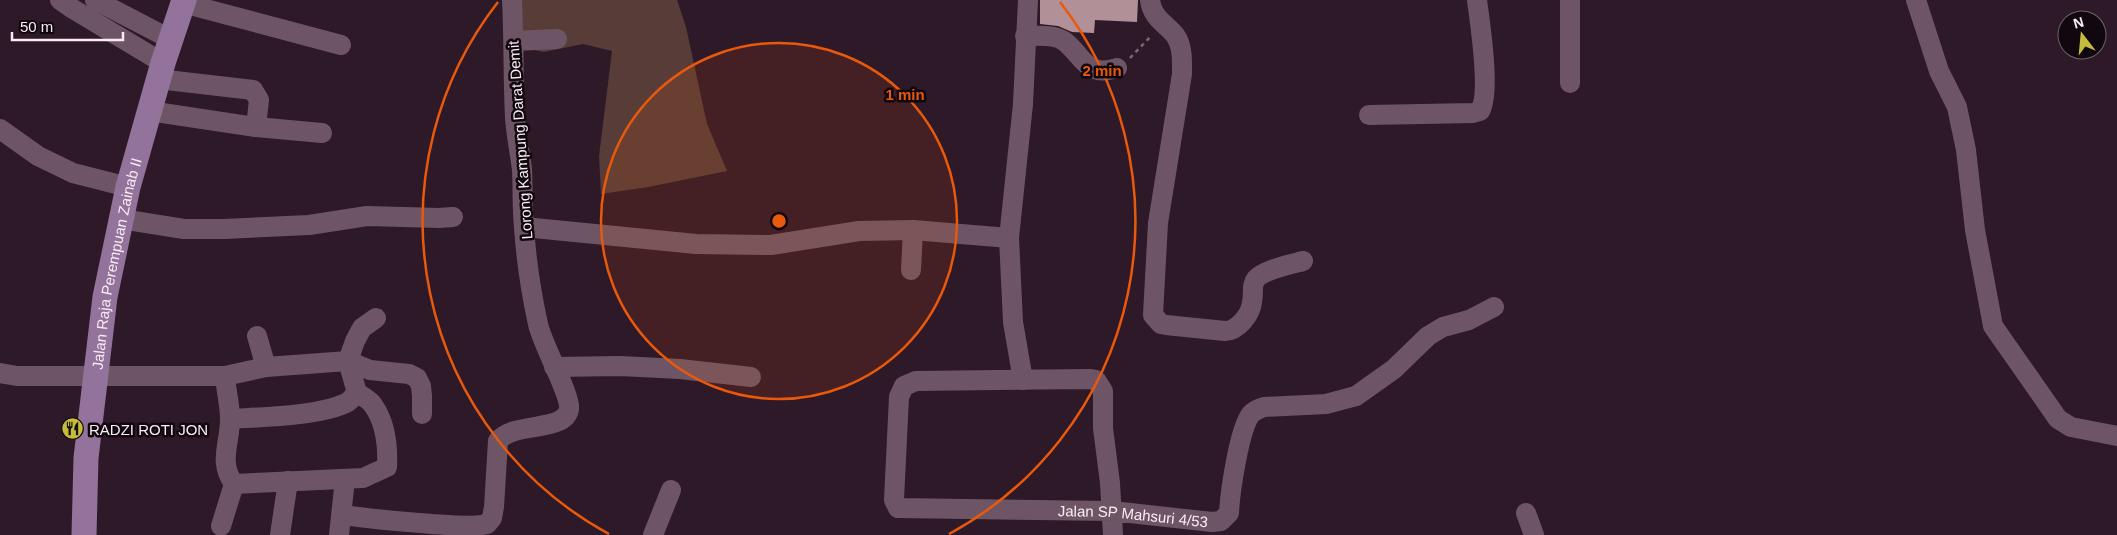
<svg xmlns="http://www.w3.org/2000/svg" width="2117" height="535" font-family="Arial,sans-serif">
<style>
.green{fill:#583c38}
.building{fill:#b29097}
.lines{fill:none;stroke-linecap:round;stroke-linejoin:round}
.path{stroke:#7b6875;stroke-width:2.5;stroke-dasharray:4 4;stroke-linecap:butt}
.minor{stroke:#6e5566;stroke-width:20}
.major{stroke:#93729b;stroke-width:25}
.ring{fill:none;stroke:#e8590c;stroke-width:2.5}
.labels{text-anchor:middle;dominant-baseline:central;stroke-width:5;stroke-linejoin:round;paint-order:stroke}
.street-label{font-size:15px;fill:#faebf4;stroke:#11070e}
.poi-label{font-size:15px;fill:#faebf4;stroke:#11070e;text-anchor:start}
.centre{fill:#e8590c;stroke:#11070e;stroke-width:2.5}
.ring-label{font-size:15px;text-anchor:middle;font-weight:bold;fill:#e8590c;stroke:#11070e;stroke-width:5;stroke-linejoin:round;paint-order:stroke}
</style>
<rect width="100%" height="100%" fill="#2e1928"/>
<path class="green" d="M521 0H677L686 27 707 124 727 171 648 187 601 194 599 156 612 51 583 44 544 52 524 48Z"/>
<path class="building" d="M1040 0H1138L1137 22 1095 20 1094 33 1072 32 1058 26 1040 24Z"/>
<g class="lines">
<path class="path" d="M1130 58 1152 35"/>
<g class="minor">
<path d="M60 0 73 9 163 63"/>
<path d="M95 0 170 39"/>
<path d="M1150 0C1152 18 1165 23 1175 35 1183 46 1182 61 1182 74L1158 223 1153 315 1161 324 1166 325 1225 331C1238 331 1251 314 1252 302 1254 294 1251 285 1256 279 1263 270 1292 264 1303 261"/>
<path d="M1916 0 1939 71 1957 107 1966 150 1975 230 1993 326 2058 419 2071 427 2117 436"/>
<path d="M183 3 341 45"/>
<path d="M1025 36C1036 36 1055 34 1064 41 1084 56 1085 78 1117 68"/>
<path d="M514 41 557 39"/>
<path d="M158 79 253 90 259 100 256 127"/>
<path d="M1570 83V0"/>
<path d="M149 111 256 127 322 133"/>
<path d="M1369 115 1473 113 1480 111C1491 94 1480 23 1477 0"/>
<path d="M0 129 38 156 73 173 128 187"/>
<path d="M121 219 184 229H224L309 225 367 216 439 218 453 217"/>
<path d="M524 227 696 244 771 245 859 231 913 230 1009 238"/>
<path d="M911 270 913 230"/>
<path d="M257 336 266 367"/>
<path d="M554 367 620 366 680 369 751 377"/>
<path d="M0 373 17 376H225L266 367 348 361 370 370 409 374 417 378 421 386 422 396V414"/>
<path d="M225 376C226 390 230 405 230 419 230 444 218 462 234 484L363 478 387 467C388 446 386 423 373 405 370 400 362 396 357 393"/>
<path d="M1023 380 1013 322 1009 238 1023 104 1028 0"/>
<path d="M230 419C261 417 319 416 346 403 350 401 353 397 357 393L348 361 355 341 362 328 376 318"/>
<path d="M1526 513 1534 535"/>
<path d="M342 515C372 519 402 522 432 524 450 525 469 528 487 524L492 518 494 507 498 441C513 421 565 433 569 409 571 395 542 344 538 324 531 292 526 258 524 227 522 208 523 189 522 170 520 152 516 135 515 117 513 78 514 39 512 0"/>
<path d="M221 526 234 484"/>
<path d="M280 535 288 481"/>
<path d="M339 535 345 479"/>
<path d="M653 535 671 490"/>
<path id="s1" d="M1113 535 1110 483 1103 428V391L1096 380 1091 379 916 381 904 386 899 397 894 500 898 508 1112 511 1212 522 1221 521 1229 513C1230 493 1239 429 1251 414 1255 410 1259 409 1264 407L1326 404 1356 396 1394 369 1428 336 1443 327 1469 320 1494 307"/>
</g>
<path class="major" id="s2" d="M84 535 86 458 105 297 128 187 163 63 184 0"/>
</g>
<circle cx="779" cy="221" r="178" fill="#e8590c" fill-opacity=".12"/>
<g class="ring">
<circle cx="779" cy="221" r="178"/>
<path d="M609 534A356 356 0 0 1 498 2M1060 2A356 356 0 0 1 949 534"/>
</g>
<defs>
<symbol id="restaurant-disc" viewBox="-11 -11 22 22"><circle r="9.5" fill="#c7bb3b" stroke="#11070e"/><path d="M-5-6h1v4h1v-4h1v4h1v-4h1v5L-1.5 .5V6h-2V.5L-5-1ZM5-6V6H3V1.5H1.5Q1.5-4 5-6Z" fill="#111"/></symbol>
</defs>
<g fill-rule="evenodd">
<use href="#restaurant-disc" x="60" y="416" width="25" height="25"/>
</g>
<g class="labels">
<g class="street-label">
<text transform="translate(520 140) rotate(-94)">Lorong Kampung Darat Demit</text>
<text stroke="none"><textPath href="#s2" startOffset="274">Jalan Raja Perempuan Zainab II</textPath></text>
<text stroke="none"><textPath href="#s1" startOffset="710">Jalan SP Mahsuri 4/53</textPath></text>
</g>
<g class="poi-label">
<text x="89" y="429">RADZI ROTI JON</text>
</g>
</g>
<circle cx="779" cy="221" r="8" class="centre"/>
<g class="ring-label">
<text x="1102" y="76">2 min</text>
<text x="905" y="100">1 min</text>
</g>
<g transform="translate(2082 35) rotate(344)"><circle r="24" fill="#11070e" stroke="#6e626a"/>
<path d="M0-4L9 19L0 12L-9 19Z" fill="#c7bb3b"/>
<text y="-8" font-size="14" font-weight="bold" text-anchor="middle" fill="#faebf4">N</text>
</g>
<path d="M12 32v8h111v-8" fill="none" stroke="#faebf4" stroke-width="2.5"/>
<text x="20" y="32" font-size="15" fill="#faebf4" stroke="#11070e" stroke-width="4" paint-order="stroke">50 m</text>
</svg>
